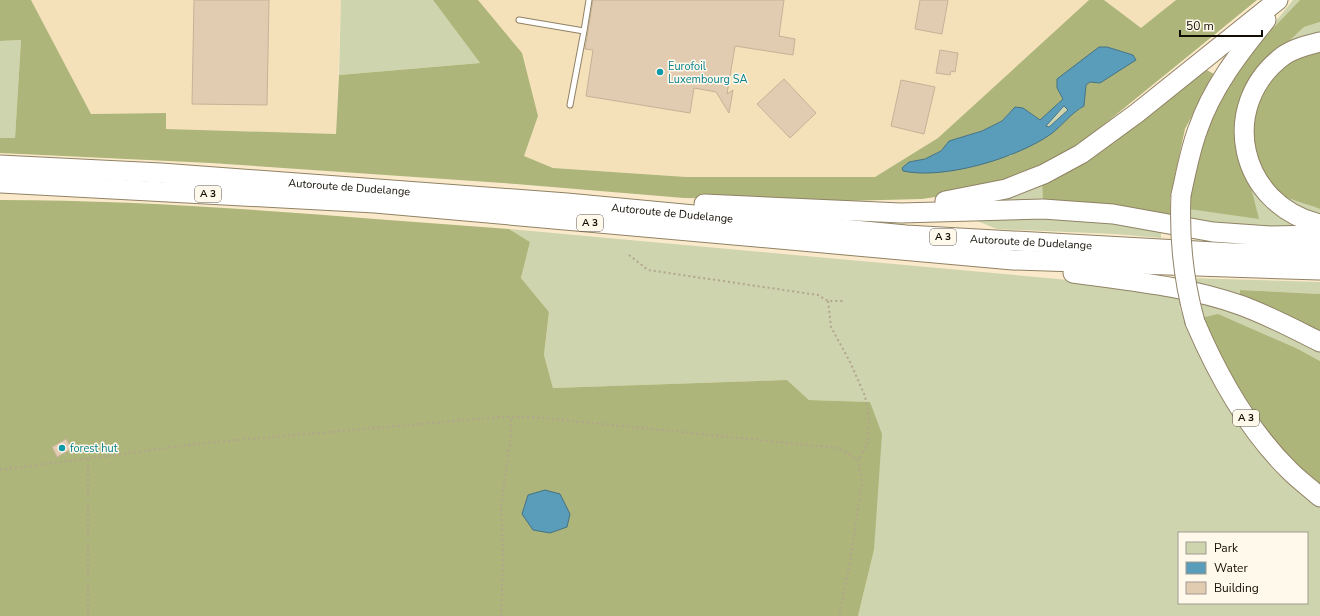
<svg xmlns="http://www.w3.org/2000/svg" width="1320" height="616" font-family="'Nunito Sans',sans-serif">
<style>
.built{fill:#f4e1ba}
.green{fill:#ced4ae;fill-rule:evenodd}
.forest{fill:#adb57a;fill-rule:evenodd}
.water{fill:#5a9dba;stroke:#457283;fill-rule:evenodd}
.building{fill:#e2ccb1;stroke:#c7b197}
.lines{fill:none;stroke-linecap:round;stroke-linejoin:round}
.lane-casing{stroke:#908265;stroke-width:7}
.highway-casing{stroke:#908265;stroke-width:21}
.path{stroke:#b2a58d;stroke-width:2;stroke-dasharray:2 3;stroke-linecap:butt}
.lane{stroke:#fff;stroke-width:5}
.highway{stroke:#fff;stroke-width:19}
.highway-bridge-casing{stroke:#908265;stroke-width:21;stroke-linecap:butt}
.highway-bridge{stroke:#fff;stroke-width:19}
.culture-dot{fill:#0f9aa8;stroke:#fff9ec;stroke-width:1.5}
.labels{text-anchor:middle;dominant-baseline:central;stroke-width:3;stroke-linejoin:round;paint-order:stroke}
.shield{fill:#fff9ec;stroke:#5a544a;stroke-width:1}
.shield-label{font-size:10px;font-weight:bold;fill:#130e04}
.culture-label{font-size:11px;fill:#0d838f;stroke:#fff9ec;text-anchor:start}
.street-label{font-size:11px;fill:#130e04;stroke:#fff9ec}
</style>
<rect width="100%" height="100%" fill="#faeacb"/>
<path class="built" d="M31 0H341L336 134 165 129V113L91 114Z
M478 0H1089L938 138 875 177H686L553 168 524 156 538 116Z
M1104 0H1176L1141 29Z"/>
<path class="green" d="M341 0H433L480 63 339 75Z
M1293 0H1300L1256 46Z
M1320 22V37L1270 59 1304 27Z
M21 40 15 138H0V41Z
M1065 106 1069 110 1049 127 1046 126Z
M1248 176 1295 222 1294 227 1215 225 1189 222V209Z
M1042 183 1043 202 990 203 989 199Z
M1275 192 1320 209V219Z
M1043 216 1106 220 1161 231V238L1115 234 997 229 970 218Z
M509 229 1058 279 1154 291 1246 315 1320 348V361L1298 349 1201 318 1179 306 1205 367 1243 430 1291 484 1320 507V616H858L874 550 870 402 809 400 787 380 553 388 544 355 549 312 521 278 530 242ZM1179 533H1307V603H1179Z
M1156 277 1320 282V294L1240 290V300Z"/>
<path class="forest" d="M0 0H31L91 114 166 113V129L336 134 339 75 480 63 433 0H478L522 53 538 116 524 156 553 168 686 177H875L938 138 1089 0H1104L1141 28 1176 0H1257L1080 144 1016 178 969 192 922 199 843 201 684 198 516 184 211 163 0 153V138H15L21 40 0 41ZM1107 47 1133 55 1135 59 1100 83 1090 82 1086 85 1084 106 1010 156 909 162 925 159 941 151 949 141 982 131 1002 121 1015 107 1023 108 1040 121 1063 99 1057 88Z
M1300 0H1320V22L1304 27 1270 59 1239 108 1235 143 1243 168 1248 176 1259 219 1189 209 1195 166 1208 123 1232 77 1256 46Z
M1320 50V209C1310 205 1281 197 1275 191 1255 173 1246 124 1259 100 1271 77 1294 54 1320 50Z
M1203 68 1214 74 1185 129 1170 198V219L1043 202 1042 183 1054 179 1142 122Z
M0 200C170 200 340 217 509 229L530 242 521 278 549 312 544 355 553 388 787 380 809 400 870 402 882 434 874 550 858 616H0Z
M1240 290 1320 294V337L1240 300Z
M1218 314 1298 349 1320 361V485L1291 460 1249 409 1201 318Z"/>
<path class="water" d="M1099 47H1107L1133 55 1136 60 1100 83 1090 82 1086 85 1084 106C1071 113 1063 125 1051 134 1017 158 944 180 903 171L902 168 909 162 925 159 941 151 949 141 982 131 1002 121 1015 107 1023 108 1040 120 1063 99 1057 88V79ZM1064 106 1068 110 1049 127 1046 126Z
M545 490 560 494 570 514 567 527 550 533 533 530 522 514 528 495Z"/>
<path class="building" d="M194 0H269L267 105 192 104Z
M593 0H784L779 36 795 39 793 55 735 46 727 94 733 90 729 113 716 92 694 88 690 113 586 96 593 50 585 49Z
M920 0H948L942 34 915 29Z
M940 50 958 53 955 72 951 71 950 75 936 73Z
M784 79 816 113 790 138 757 104Z
M901 80 935 87 924 134 891 126Z
M66 439 72 449 57 457 52 447Z"/>
<g class="lines">
<defs>
<path id="lane" d="M519 20 584 31 570 105
M584 31 589 0"/>
<g id="highway">
<path d="M1320 42C1308 45 1294 48 1283 56 1217 106 1239 205 1320 224"/>
<path id="s1" d="M0 165 161 173 567 203 906 235 1233 253 1320 252"/>
<path d="M0 183 375 203 1013 260 1320 270"/>
<path d="M1181 195C1186 173 1190 150 1198 129 1212 88 1239 53 1266 20"/>
<path d="M945 201 1006 189 1044 174 1081 154 1137 113 1278 0"/>
<path d="M704 204 901 213 1043 209 1113 214 1213 232 1270 236 1320 235"/>
<path d="M1073 273C1129 281 1186 286 1240 305 1268 315 1294 329 1320 342"/>
<path d="M1195 322C1218 376 1247 429 1290 471 1299 480 1310 488 1320 497"/>
</g>
</defs>
<use href="#lane" class="lane-casing"/>
<use href="#highway" class="highway-casing"/>
<path class="path" d="M629 255 648 270 818 295 828 301H844
M828 301 831 327 850 362 865 396 869 417 867 445 858 460
M0 470 204 443 500 417H533L838 448 858 460 862 482 849 568 839 616
M88 616V459
M501 616 503 556 501 505 511 435V417"/>
<use href="#lane" class="lane"/>
<use href="#highway" class="highway"/>
<defs>
<path id="highway-bridge" d="M1181 195C1179 239 1183 279 1195 322"/>
</defs>
<use href="#highway-bridge" class="highway-bridge-casing"/>
<use href="#highway-bridge" class="highway-bridge"/>
</g>
<g class="culture-dot">
<circle cx="660" cy="72" r="4"/>
<circle cx="62" cy="448" r="4"/>
</g>
<g class="labels">
<g class="shield">
<rect x="195" y="186" width="26" height="16" rx="3"/>
<rect x="577" y="215" width="26" height="16" rx="3"/>
<rect x="930" y="229" width="26" height="16" rx="3"/>
<rect x="1233" y="410" width="26" height="16" rx="3"/>
</g>
<g class="shield-label">
<text x="208" y="194">A 3</text>
<text x="590" y="223">A 3</text>
<text x="943" y="237">A 3</text>
<text x="1246" y="418">A 3</text>
</g>
<g class="culture-label">
<text x="668" y="66">Eurofoil<tspan x="668" dy="13">Luxembourg SA</tspan></text>
<text x="70" y="448">forest hut</text>
</g>
<g class="street-label">
<text stroke="none"><textPath href="#s1" startOffset="350">Autoroute de Dudelange</textPath></text>
<text stroke="none"><textPath href="#s1" startOffset="674">Autoroute de Dudelange</textPath></text>
<text stroke="none"><textPath href="#s1" startOffset="1034">Autoroute de Dudelange</textPath></text>
</g>
</g>
<rect x="1178" y="532" width="130" height="72" fill="#fff9ec" stroke="#a19b8f"/>
<rect x="1186" y="542" width="20" height="12" fill="#ced4ae" stroke="#a19b8f"/>
<text x="1214" y="552" font-size="12" fill="#130e04">Park</text>
<rect x="1186" y="562" width="20" height="12" fill="#5a9dba" stroke="#a19b8f"/>
<text x="1214" y="572" font-size="12" fill="#130e04">Water</text>
<rect x="1186" y="582" width="20" height="12" fill="#e2ccb1" stroke="#a19b8f"/>
<text x="1214" y="592" font-size="12" fill="#130e04">Building</text>
<path d="M1180 30v6h82v-6" fill="none" stroke="#130e04" stroke-width="2"/>
<text x="1186" y="30" font-size="12" fill="#130e04" stroke="#fff9ec" stroke-width="3" paint-order="stroke">50 m</text>
</svg>
